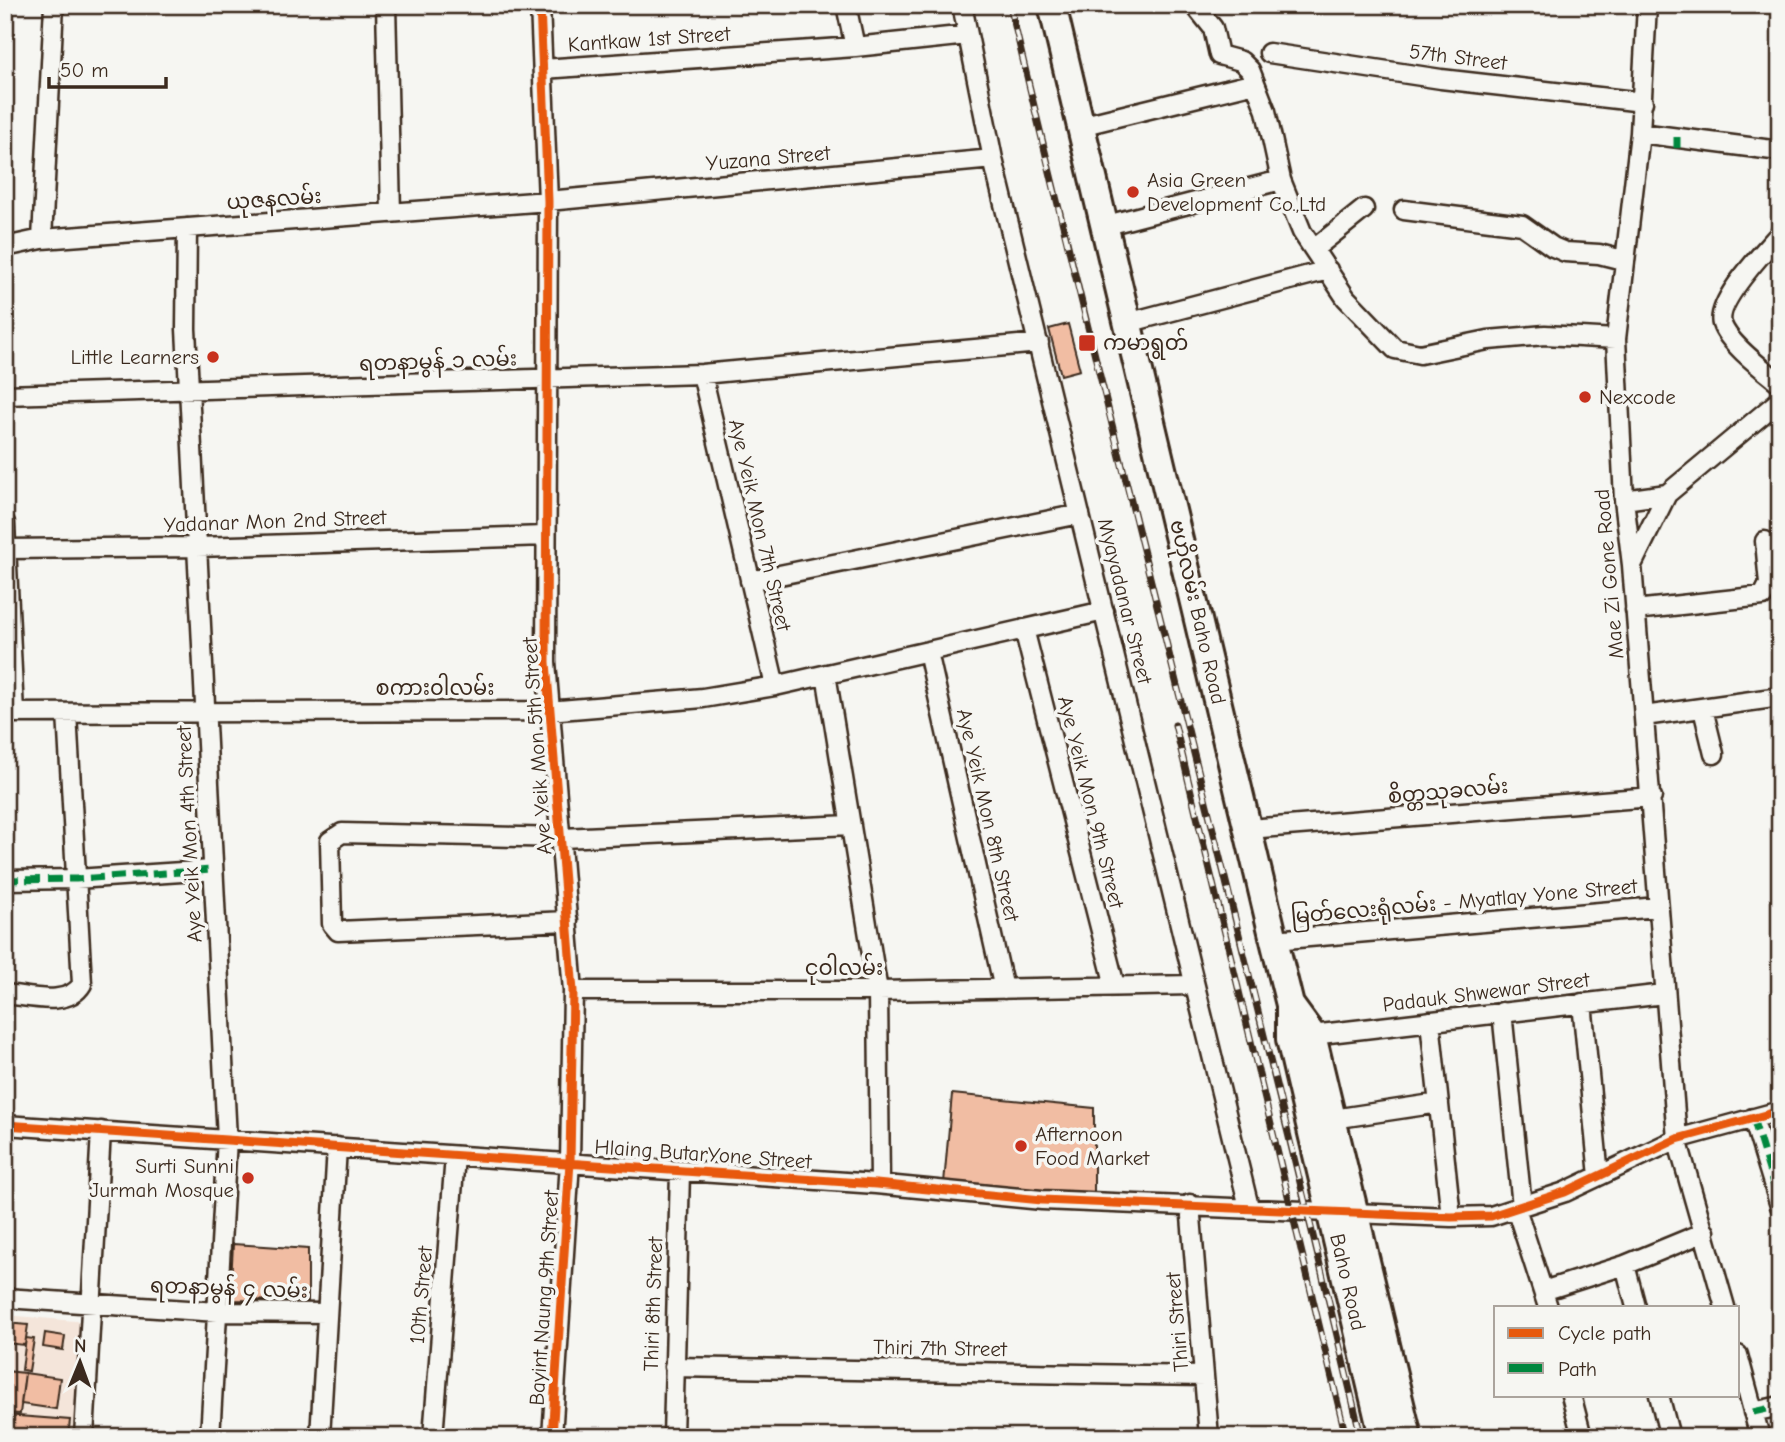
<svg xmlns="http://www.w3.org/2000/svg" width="1785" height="1442" font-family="'Comic Neue','Noto Sans Myanmar',sans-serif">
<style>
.built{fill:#f4e5da}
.building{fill:#f1bda3;stroke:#3b2a1e;stroke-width:2}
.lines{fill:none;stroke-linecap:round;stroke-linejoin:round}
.minor-casing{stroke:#3b2a1e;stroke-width:23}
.secondary-casing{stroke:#3b2a1e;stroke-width:32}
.minor{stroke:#f6f6f2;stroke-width:18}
.secondary{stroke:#f6f6f2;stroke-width:26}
.rail-casing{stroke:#3b2a1e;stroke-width:7}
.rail{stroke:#f6f6f2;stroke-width:4.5;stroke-dasharray:13;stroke-linecap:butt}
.quiet{stroke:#00873e;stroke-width:7;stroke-dasharray:14 7;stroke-linecap:butt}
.cycleway-casing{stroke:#f6f6f2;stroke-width:13}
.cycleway{stroke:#e8590c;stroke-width:9}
.poi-dot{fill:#c8321e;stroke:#f6f6f2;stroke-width:2.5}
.labels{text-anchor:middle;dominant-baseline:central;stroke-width:7;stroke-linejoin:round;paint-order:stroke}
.street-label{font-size:21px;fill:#3b2a1e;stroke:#f6f6f2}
.poi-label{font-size:21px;fill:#3b2a1e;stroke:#f6f6f2;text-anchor:start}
</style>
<rect width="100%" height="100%" fill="#f6f6f2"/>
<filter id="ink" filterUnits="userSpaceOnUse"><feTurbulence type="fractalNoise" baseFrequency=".0143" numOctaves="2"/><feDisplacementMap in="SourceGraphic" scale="14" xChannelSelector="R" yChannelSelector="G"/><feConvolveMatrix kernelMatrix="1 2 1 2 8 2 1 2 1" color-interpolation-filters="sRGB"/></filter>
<g filter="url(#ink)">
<path class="built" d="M5 1315 87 1322 77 1437H5Z"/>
<path class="building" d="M1068 324 1080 370 1061 375 1049 329Z
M952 1094 1094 1108V1195L944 1183Z
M233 1244 308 1249V1301L230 1300Z
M5 1323 28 1325 25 1345 5 1343Z
M45 1333 65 1336 63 1350 43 1347Z
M26 1338 34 1339 29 1371 22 1370Z
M5 1371 25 1373 20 1414 5 1413Z
M25 1373 60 1378 56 1409 21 1404Z
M5 1415 70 1420 68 1437H5Z"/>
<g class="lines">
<defs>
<path id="minor" d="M386 5 391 213
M540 5 548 201 546 662 573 991 570 1162 552 1437
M846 5 855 47
M962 5 993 159 1249 1207
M1647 5 1640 133 1616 339 1624 500 1632 565 1677 1139 1725 1307
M1197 8 1213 28 1219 55 1241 61 1250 70 1266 111 1281 180 1302 232 1346 298 1395 349 1420 354 1488 340 1545 335 1616 339
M1269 53 1441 79 1643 102
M543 69 855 47 968 35
M1080 126 1255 83
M1640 133 1780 151
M1404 210 1522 225 1553 247 1565 252 1599 254 1623 260
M1103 226 1281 180
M187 228 186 329 227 1139 210 1437
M1780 233C1765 251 1715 301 1722 324 1728 343 1764 370 1780 383
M42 239 54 5
M5 247 42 239 548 201 993 159
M1314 249 1364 209
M1127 323 1328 270
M702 374 775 686
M5 395 702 374 1039 343
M1624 500 1667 494
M5 523 14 713
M7 549 197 547 545 536
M1632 565 1667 494 1780 400
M750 581 1080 514
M1635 610 1763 596 1769 584 1765 541
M1024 629 1115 986
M928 652 1004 989
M826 674 878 991 880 1184
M1703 709 1714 754
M5 713 548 711 703 698 775 686 1104 611
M1644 716 1780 697
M1249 829 1652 797
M5 880 76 879 212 870
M568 921 338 931 332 924 330 841 342 833 562 838 851 825
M1274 940 1658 907
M573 991H878L1194 985
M5 994C29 996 68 1008 82 984L67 713
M1582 1003 1599 1176
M1502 1012 1522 1206
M1430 1021 1451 1217
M1312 1035 1664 994
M1753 1118 1780 1206
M1333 1119 1439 1103
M5 1125 876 1184 1042 1200 1451 1217 1491 1216 1565 1192 1677 1139 1780 1111
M1190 1204 1209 1437
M1516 1208 1548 1307
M1625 1265 1636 1307
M1543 1291 1625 1265 1705 1232
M5 1298 218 1312 327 1313
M1738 1355 1760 1437
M674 1367 1204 1376
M1571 1395 1582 1437
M1659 1395 1670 1437
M1753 1412 1780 1406
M84 1437 101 1131
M320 1437 337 1147
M433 1437 455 1156
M673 1437 680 1172"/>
<path id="secondary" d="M1052 5 1274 940 1290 1005 1312 1035 1408 1437
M1290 1005V1039L1383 1437"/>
</defs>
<use href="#minor" class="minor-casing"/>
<use href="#secondary" class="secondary-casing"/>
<use href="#minor" class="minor"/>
<use href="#secondary" class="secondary"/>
<defs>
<path id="rail" d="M1010 5C1123 484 1249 958 1361 1437
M1175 725 1346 1437"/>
</defs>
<use href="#rail" class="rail-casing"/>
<use href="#rail" class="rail"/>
<path class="quiet" d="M1677 148V137
M5 880 76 879 212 870
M1753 1118 1780 1206
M1753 1412 1780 1406"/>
<defs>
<path id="cycleway" d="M540 5 548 201 546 662 573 991 570 1162 552 1437
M5 1125 876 1184 1042 1200 1451 1217 1491 1216 1565 1192 1677 1139 1780 1111"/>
</defs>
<use href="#cycleway" class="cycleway-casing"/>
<use href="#cycleway" class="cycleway"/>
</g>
</g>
<g class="poi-dot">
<circle cx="1133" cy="192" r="7"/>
<rect x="1078" y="334" width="18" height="18" rx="3.5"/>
<circle cx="213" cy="357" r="7"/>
<circle cx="1585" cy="397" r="7"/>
<circle cx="1021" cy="1146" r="7"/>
<circle cx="248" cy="1178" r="7"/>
</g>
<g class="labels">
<g class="street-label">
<text transform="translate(649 39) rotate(-4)">Kantkaw 1st Street</text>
<text transform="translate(1458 57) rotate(7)">57th Street</text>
<text transform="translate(768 158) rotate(-5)">Yuzana Street</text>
<text transform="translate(274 199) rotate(-4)">ယုဇနလမ်း</text>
<text transform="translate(438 361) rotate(-2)">ရတနာမွန် ၁ လမ်း</text>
<text transform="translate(275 521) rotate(-2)">Yadanar Mon 2nd Street</text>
<text transform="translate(760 525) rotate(77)">Aye Yeik Mon 7th Street</text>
<text transform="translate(1609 574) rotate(-95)">Mae Zi Gone Road</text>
<text transform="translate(1125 601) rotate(76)">Myayadanar Street</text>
<text transform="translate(1198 612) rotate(77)">ဗဟိုလမ်း Baho Road</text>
<text x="435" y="688">စကား၀ါလမ်း</text>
<text transform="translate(537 746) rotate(-94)">Aye Yeik Mon 5th Street</text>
<text transform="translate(1448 791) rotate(-5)">စိတ္တသုခလမ်း</text>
<text transform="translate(1091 802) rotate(76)">Aye Yeik Mon 9th Street</text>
<text transform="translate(988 815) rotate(77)">Aye Yeik Mon 8th Street</text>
<text transform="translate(189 834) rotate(-93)">Aye Yeik Mon 4th Street</text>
<text transform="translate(1464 901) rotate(-5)">မြတ်လေးရုံလမ်း - Myatlay Yone Street</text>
<text x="844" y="968">ငုဝါလမ်း</text>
<text transform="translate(1486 992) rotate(-7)">Padauk Shwewar Street</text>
<text transform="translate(703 1154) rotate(4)">Hlaing ButarYone Street</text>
<text transform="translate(1348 1282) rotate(77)">Baho Road</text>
<text transform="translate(229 1288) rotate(2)">ရတနာမွန် ၄ လမ်း</text>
<text transform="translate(421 1295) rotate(-85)">10th Street</text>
<text transform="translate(544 1298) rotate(-86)">Bayint Naung 9th Street</text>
<text transform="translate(653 1304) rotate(-88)">Thiri 8th Street</text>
<text transform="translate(1177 1322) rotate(-95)">Thiri Street</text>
<text transform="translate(940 1348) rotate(1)">Thiri 7th Street</text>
</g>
<g class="poi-label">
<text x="1147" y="180">Asia Green<tspan x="1147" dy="24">Development Co.,Ltd</tspan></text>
<text x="1103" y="343">ကမာရွတ်</text>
<text x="199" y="357" text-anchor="end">Little Learners</text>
<text x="1599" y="397">Nexcode</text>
<text x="1035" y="1134">Afternoon<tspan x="1035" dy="24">Food Market</tspan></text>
<text x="234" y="1166" text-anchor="end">Surti Sunni<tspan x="234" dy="24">Jurmah Mosque</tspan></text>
</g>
</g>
<rect width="1785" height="1442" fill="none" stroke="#f6f6f2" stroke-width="28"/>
<rect x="14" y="14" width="1757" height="1414" fill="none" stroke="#3b2a1e" stroke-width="2.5" filter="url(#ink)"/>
<rect x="1494" y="1306" width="245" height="91" fill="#f6f6f2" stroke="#aba49d" stroke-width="2"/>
<rect x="1508" y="1328" width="35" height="10" fill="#e8590c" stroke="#aba49d" stroke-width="2"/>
<text x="1558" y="1340" font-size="21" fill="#3b2a1e">Cycle path</text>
<rect x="1508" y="1363" width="35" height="10" fill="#00873e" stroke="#aba49d" stroke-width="2"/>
<text x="1558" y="1376" font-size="21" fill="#3b2a1e">Path</text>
<g transform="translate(80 1362) rotate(1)" stroke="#f6f6f2" stroke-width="5" paint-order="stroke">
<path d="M0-5L12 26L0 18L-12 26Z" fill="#3b2a1e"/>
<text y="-10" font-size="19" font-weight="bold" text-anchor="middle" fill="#3b2a1e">N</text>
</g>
<path d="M49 77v10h117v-10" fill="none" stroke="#3b2a1e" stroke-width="3.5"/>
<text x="60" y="77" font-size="21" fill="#3b2a1e" stroke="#f6f6f2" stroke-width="5" paint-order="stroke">50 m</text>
</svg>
